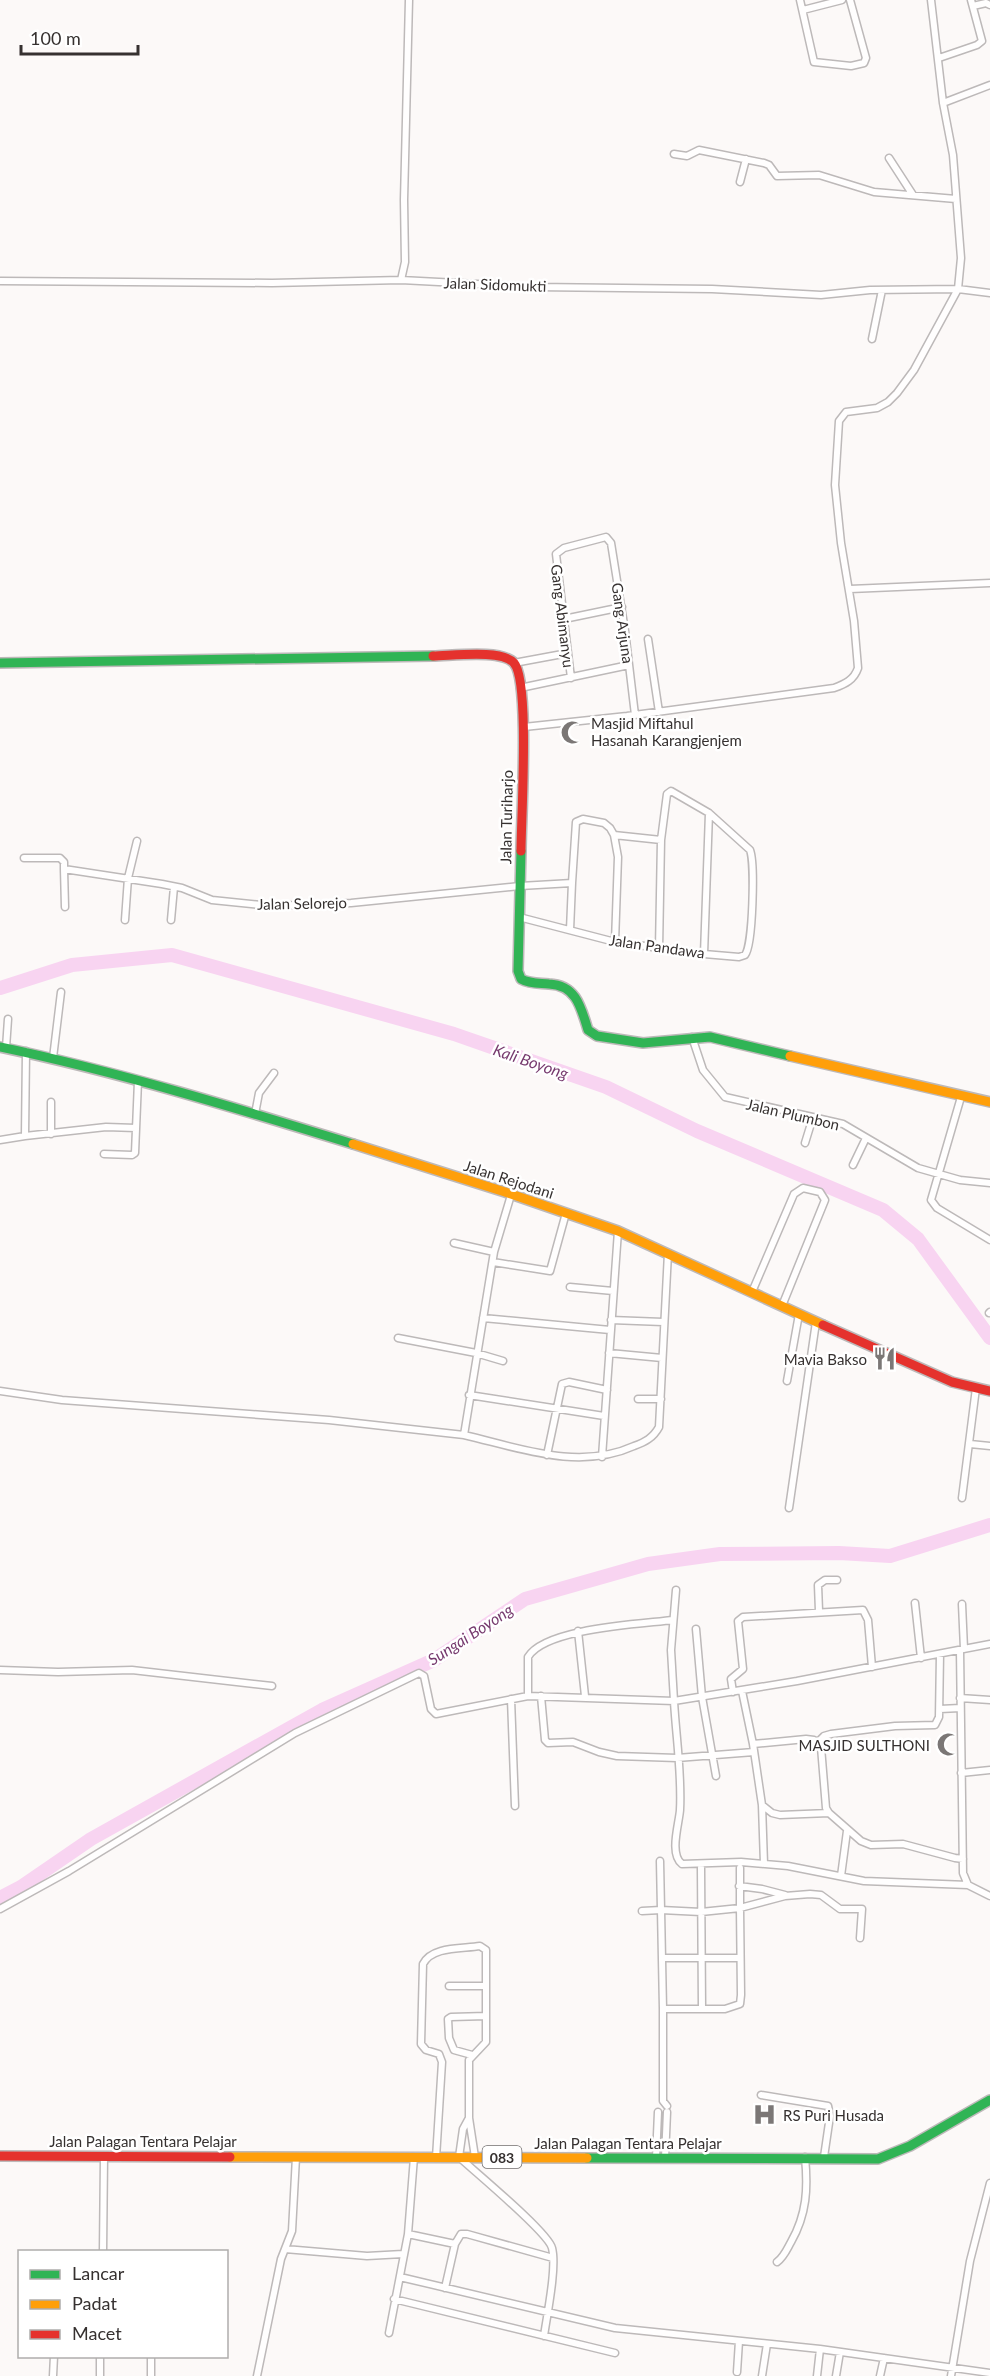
<svg xmlns="http://www.w3.org/2000/svg" width="990" height="2376" font-family="Lato,sans-serif">
<style>
.lines{fill:none;stroke-linecap:round;stroke-linejoin:round}
.river{stroke:#f8d4f1;stroke-width:14}
.street-casing{stroke:#bdb9b9;stroke-width:9}
.fast-casing{stroke:#bdb9b9;stroke-width:12}
.slow-casing{stroke:#bdb9b9;stroke-width:12}
.jam-casing{stroke:#bdb9b9;stroke-width:12}
.street{stroke:#fffefe;stroke-width:6}
.fast{stroke:#30b455;stroke-width:9}
.slow{stroke:#ff9f0a;stroke-width:9}
.jam{stroke:#e5322d;stroke-width:9}
.labels{text-anchor:middle;dominant-baseline:central;stroke-width:5;stroke-linejoin:round;paint-order:stroke}
.shield{fill:#fff;stroke:#726f6e;stroke-width:1.5}
.shield-label{font-size:14px;font-weight:bold;fill:#363130}
.street-label{font-size:15px;fill:#363130;stroke:#fff}
.poi-label{font-size:15px;fill:#363130;stroke:#fff;text-anchor:start}
.water-label{font-size:16px;font-style:italic;fill:#773b6f;stroke:#fff}
</style>
<rect width="100%" height="100%" fill="#fcf9f8"/>
<g class="lines">
<path class="river" d="M0 988 72 965 172 955 454 1034 606 1087 697 1131 883 1210 918 1239 990 1338
M0 1898 21 1887 91 1839 322 1710 434 1660 525 1599 648 1564 720 1554 839 1553 890 1556 990 1525"/>
<defs>
<path id="street" d="M800 0 814 62 851 66 864 63 866 58 850 0
M973 6 986 3 990 5
M803 10 842 0
M939 58 977 45 982 41 971 0
M943 103 990 85
M674 154 687 156 699 150 764 163 769 165 777 176 819 175 874 192 956 199
M889 158 913 195
M740 182 746 159
M401 280 405 262 404 200 409 0
M0 281 272 283 401 280 534 287 712 289 821 295 870 290 958 289 990 293
M872 339 882 290
M850 589 990 583
M564 619 622 607
M648 639 659 712
M514 663 568 653
M571 678 556 554 564 548 606 537 611 543 625 631 635 715
M520 688 629 665
M524 727 627 716 834 688C845 684 854 680 858 668L854 621 841 543 835 485 839 421 846 412 877 408 888 402 897 393 914 370 958 289 961 258 953 155 943 103 931 0
M614 835 661 840 659 949
M24 858H60L64 862V869L162 884 182 888 212 900 271 906 351 903 520 886 572 883 570 930
M64 869 65 907
M572 883 576 822 583 819 604 823 610 828 614 835 618 857 615 942
M519 917 615 942 704 954 739 957 745 955C753 945 755 863 750 850L709 813 671 791 667 794 661 840
M125 920 128 878 137 841
M171 920 174 887
M704 954 709 813
M692 1037 703 1070 725 1097 843 1124 918 1168 960 1180 990 1183
M6 1048 8 1019
M53 1058 61 992
M961 1097 931 1200 937 1208 990 1240
M255 1114 259 1093 274 1073
M51 1134V1102
M25 1136 106 1127 136 1128
M0 1140 25 1136 26 1051
M805 1143 813 1117
M104 1154 132 1155 135 1153 138 1081
M853 1165 866 1138
M511 1195 494 1252 464 1435C520 1448 579 1471 634 1446 645 1442 653 1438 659 1427L668 1253
M454 1243 494 1252
M493 1262 550 1271 566 1213
M570 1287 613 1291
M752 1292 794 1194 803 1188 820 1192 825 1200 782 1306
M989 1313 990 1312
M483 1318 610 1330
M611 1320 663 1322
M398 1338 476 1353 503 1361
M609 1353 662 1358
M787 1381 799 1314
M0 1391 62 1400 329 1420 464 1435
M469 1395 604 1416
M638 1399H661
M970 1444 990 1446
M547 1455 562 1384 569 1382 607 1390
M602 1457 618 1231
M962 1498 976 1388
M789 1508 816 1322
M915 1603 921 1658
M962 1604 964 1649
M819 1611 818 1585 825 1580H837
M696 1629 702 1697 716 1776
M578 1631 585 1696
M960 1650 963 1873 968 1885 990 1896
M0 1670 58 1672 132 1670 272 1686
M742 1691 753 1744 762 1805 764 1864
M733 1692 731 1679 743 1669 738 1621 743 1617 863 1610 868 1620 872 1667
M528 1696V1657C545 1628 642 1624 673 1620
M541 1696 545 1740 548 1743 573 1742 599 1752 617 1756 677 1758 754 1752
M960 1698 990 1700
M511 1699 515 1806
M940 1709 960 1708
M818 1742 824 1736 831 1734 895 1726 935 1725 939 1717 940 1654
M753 1744 806 1739 814 1740 821 1747 826 1808 829 1813 861 1841 871 1845 903 1844 955 1858 963 1859
M961 1773 990 1770
M762 1805 772 1813 780 1815 829 1813
M701 1868 702 2009H663L661 1910 701 1912 740 1908 741 1995 740 2004 725 2009H702
M740 1868V1908L785 1896 810 1894 821 1895 840 1909H862L860 1938
M841 1876 847 1831
M968 1885 864 1881 788 1866 741 1862 682 1864C669 1854 679 1824 680 1810 682 1774 676 1737 674 1701L797 1681 990 1644
M739 1886 762 1889 785 1895
M0 1909 69 1871 295 1733 419 1673 424 1676 431 1709 436 1714 528 1696 674 1701 671 1650 676 1590
M642 1911 661 1910 660 1861
M662 1958H739
M449 1986H486
M663 2009V2101L667 2106
M472 2055 454 2050 449 2038 448 2019 451 2017 486 2016
M761 2095 828 2106 830 2116 824 2157
M469 2118 463 2129 459 2157C475 2172 548 2232 552 2248 557 2267 547 2315 544 2336
M436 2158 442 2062 439 2054 426 2050 421 2044 423 1964C432 1946 462 1949 480 1946L486 1950V2042L469 2060V2118L475 2157
M656 2158 658 2112
M665 2158 667 2112
M408 2234 455 2244
M285 2249 367 2256 403 2254
M103 2252 104 2156
M777 2262C784 2257 787 2249 791 2242 807 2214 808 2188 805 2157
M400 2277 615 2328 820 2349 990 2373
M445 2288 455 2244 461 2234H467L553 2258
M394 2299 615 2353
M389 2333 408 2234 414 2157
M737 2372 739 2341
M53 2376 54 2356
M100 2376V2356
M151 2376V2356
M257 2376 281 2259 292 2231 296 2157
M762 2376 767 2344
M817 2376 820 2349
M836 2376 840 2352
M880 2376 884 2358
M951 2376 970 2261 990 2183"/>
<path id="fast" d="M0 663 433 656
M521 851 518 971 521 979C530 984 539 983 549 984 576 985 581 1007 588 1030L597 1036 643 1043 710 1037 790 1056
M0 1047C119 1072 236 1108 353 1144
M587 2158 878 2159 910 2146 990 2100"/>
<path id="slow" d="M790 1056 990 1102
M353 1144 505 1192 618 1231 823 1325
M230 2157 587 2158"/>
<path id="jam" d="M433 656C451 656 502 649 514 663 530 681 521 820 521 851
M823 1325 952 1382 990 1391
M0 2156 230 2157"/>
</defs>
<use href="#street" class="street-casing"/>
<use href="#fast" class="fast-casing"/>
<use href="#slow" class="slow-casing"/>
<use href="#jam" class="jam-casing"/>
<use href="#street" class="street"/>
<use href="#fast" class="fast"/>
<use href="#slow" class="slow"/>
<use href="#jam" class="jam"/>
</g>
<defs>
<symbol id="mosque-bare" viewBox="-9 -9 18 18"><path d="M3.5-4.9A6 6 0 1 0 3.5 4.9A5 5 0 1 1 3.5-4.9Z" fill="#7b7776" stroke="#fff" stroke-width="2.5" paint-order="stroke"/></symbol>
<symbol id="restaurant-bare" viewBox="-9 -9 18 18"><path d="M-5-6h1v4h1v-4h1v4h1v-4h1v5L-1.5 .5V6h-2V.5L-5-1ZM5-6V6H3V1.5H1.5Q1.5-4 5-6Z" fill="#7b7776" stroke="#fff" stroke-width="2.5" paint-order="stroke"/></symbol>
<symbol id="hospital-bare" viewBox="-9 -9 18 18"><path d="M-5-5h3v3.5h4V-5h3V5h-3V1.5h-4V5h-3Z" fill="#7b7776" stroke="#fff" stroke-width="2.5" paint-order="stroke"/></symbol>
</defs>
<g fill-rule="evenodd">
<use href="#mosque-bare" x="556" y="716" width="33" height="33"/>
<use href="#restaurant-bare" x="868" y="1342" width="33" height="33"/>
<use href="#mosque-bare" x="932" y="1728" width="33" height="33"/>
<use href="#hospital-bare" x="748" y="2098" width="33" height="33"/>
</g>
<g class="labels">
<rect class="shield" x="482.5" y="2146" width="39" height="22" rx="4.5"/>
<g class="shield-label">
<text x="502" y="2157">083</text>
</g>
<g class="street-label">
<text transform="translate(495 284) rotate(2)">Jalan Sidomukti</text>
<text transform="translate(563 616) rotate(83)">Gang Abimanyu</text>
<text transform="translate(623 623) rotate(82)">Gang Arjuna</text>
<text transform="translate(506 817) rotate(-89)">Jalan Turiharjo</text>
<text transform="translate(302 903) rotate(-1)">Jalan Selorejo</text>
<text transform="translate(657 946) rotate(8)">Jalan Pandawa</text>
<text transform="translate(793 1114) rotate(13)">Jalan Plumbon</text>
<text transform="translate(509 1179) rotate(18)">Jalan Rejodani</text>
<text x="143" y="2141">Jalan Palagan Tentara Pelajar</text>
<text x="628" y="2143">Jalan Palagan Tentara Pelajar</text>
</g>
<g class="poi-label">
<text x="591" y="723">Masjid Miftahul<tspan x="591" dy="17">Hasanah Karangjenjem</tspan></text>
<text x="867" y="1359" text-anchor="end">Mavia Bakso</text>
<text x="930" y="1745" text-anchor="end">MASJID SULTHONI</text>
<text x="783" y="2115">RS Puri Husada</text>
</g>
<g class="water-label">
<text transform="translate(531 1061) rotate(19)">Kali Boyong</text>
<text transform="translate(470 1634) rotate(-33)">Sungai Boyong</text>
</g>
</g>
<rect x="18" y="2250" width="210" height="108" fill="#ffffff" stroke="#afadac" stroke-width="1.5"/>
<rect x="30" y="2270" width="30" height="9" fill="#30b455" stroke="#afadac" stroke-width="1.5"/>
<text x="72" y="2280" font-size="18" fill="#363130">Lancar</text>
<rect x="30" y="2300" width="30" height="9" fill="#ff9f0a" stroke="#afadac" stroke-width="1.5"/>
<text x="72" y="2310" font-size="18" fill="#363130">Padat</text>
<rect x="30" y="2330" width="30" height="9" fill="#e5322d" stroke="#afadac" stroke-width="1.5"/>
<text x="72" y="2340" font-size="18" fill="#363130">Macet</text>
<path d="M21 45v9h117v-9" fill="none" stroke="#363130" stroke-width="3"/>
<text x="30" y="45" font-size="18" fill="#363130" stroke="#ffffff" stroke-width="4.5" paint-order="stroke">100 m</text>
</svg>
